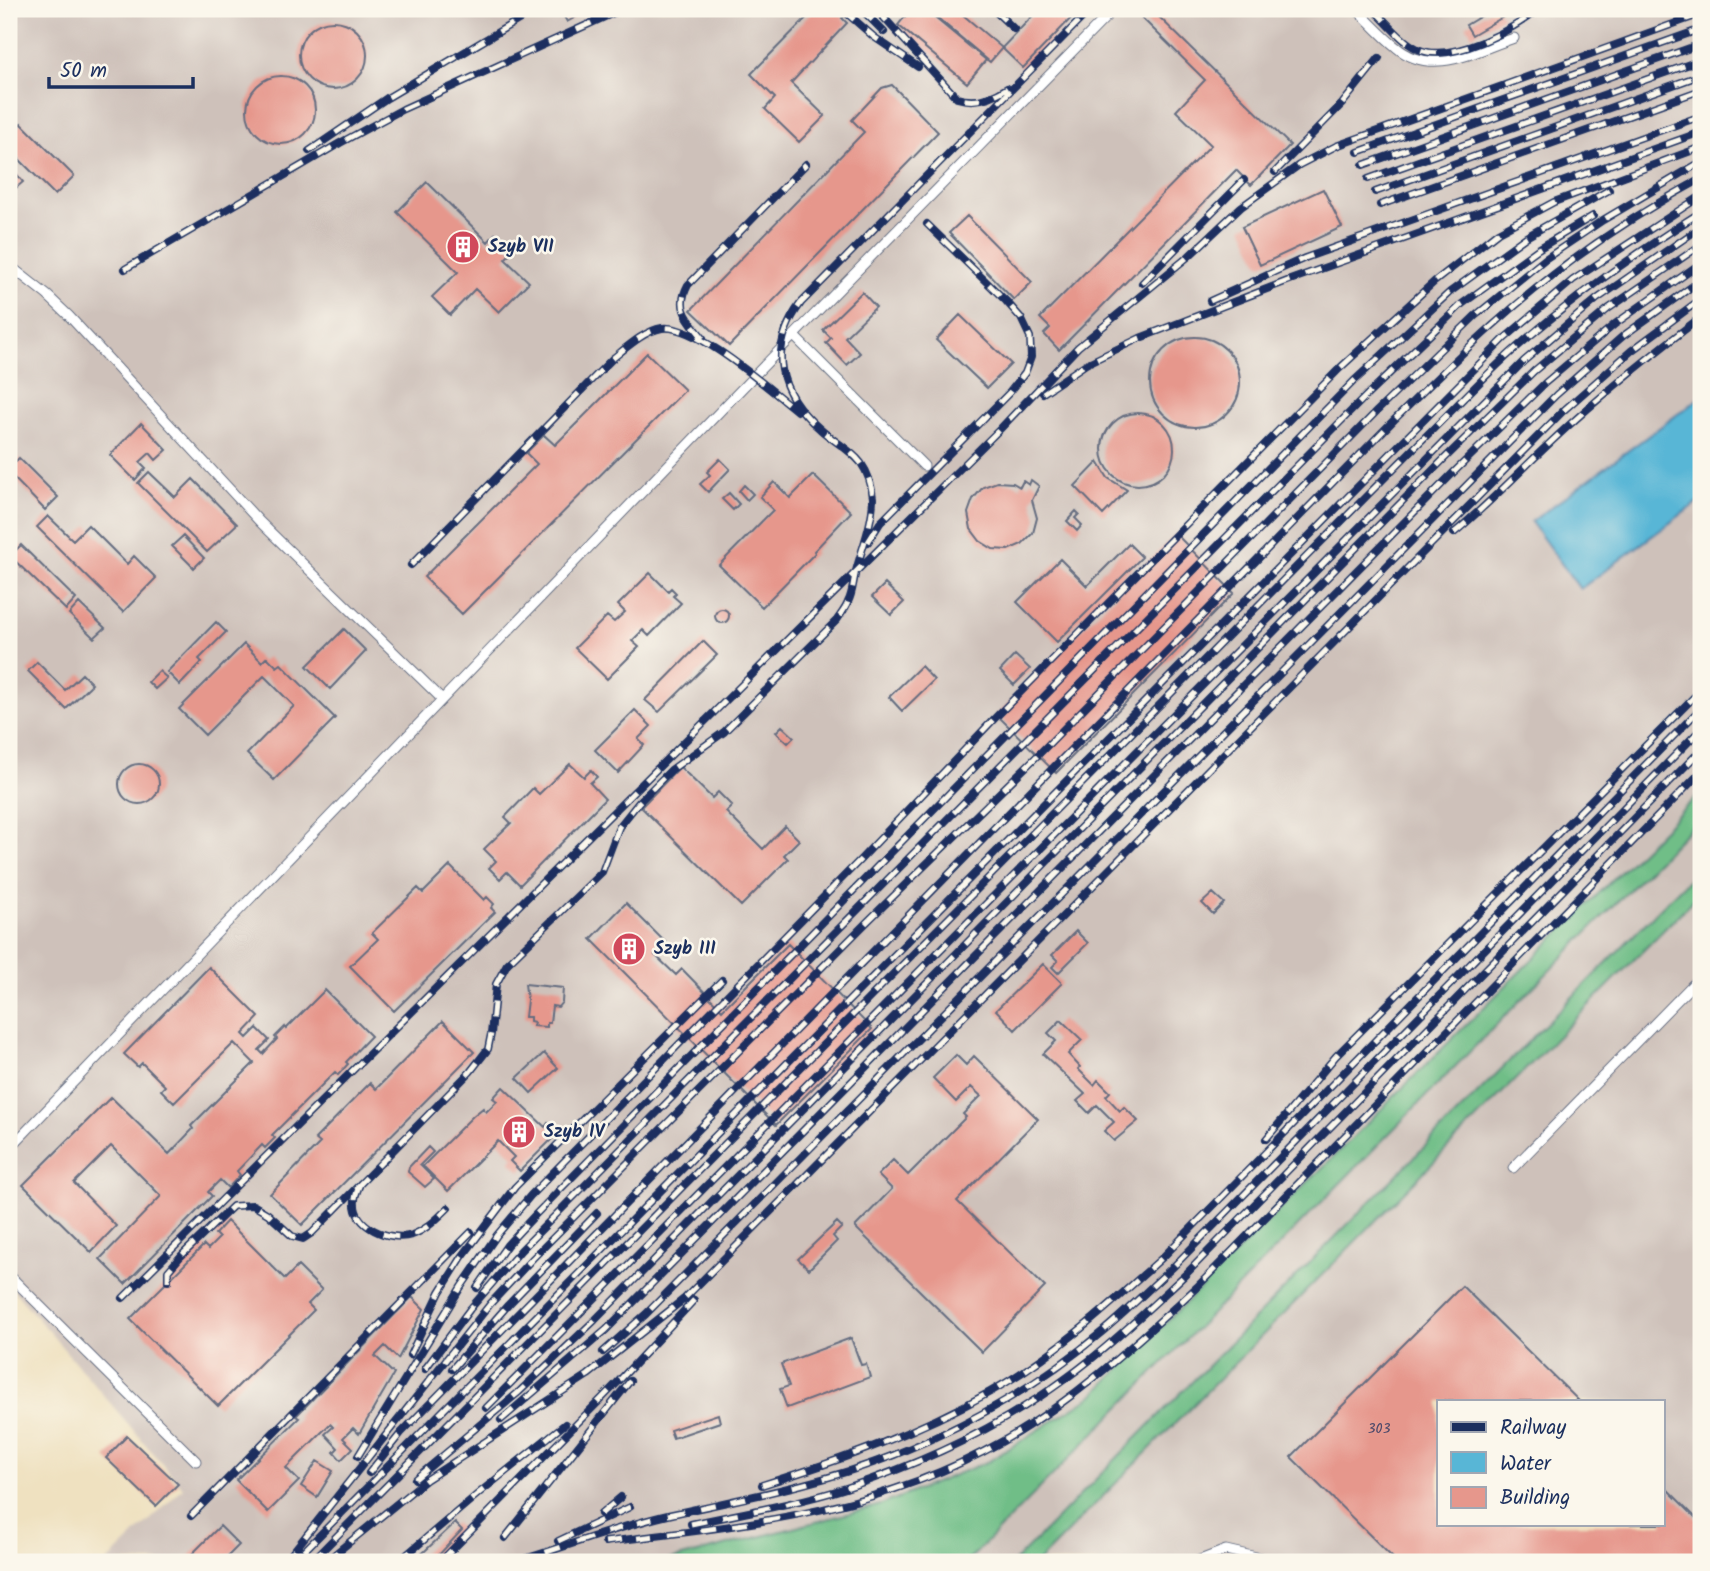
<svg xmlns="http://www.w3.org/2000/svg" width="1710" height="1571" font-family="Kalam,sans-serif">
<style>
.industrial{fill:#cec1ba;fill-rule:evenodd}
.forest{fill:#6fbe87;stroke:#457672;stroke-width:2}
.water{fill:#58b6d6;stroke:#3a729a;stroke-width:2}
.building{fill:#e6978c}
.lines{fill:none;stroke-linecap:round;stroke-linejoin:round}
.lane-casing{stroke:#656d80;stroke-width:11}
.lane{stroke:#fff;stroke-width:9}
.rail-casing{stroke:#1b2f5e;stroke-width:8}
.rail{stroke:#fbf7ec;stroke-width:5;stroke-dasharray:16;stroke-linecap:butt}
.labels{text-anchor:middle;dominant-baseline:central;stroke-width:5;stroke-linejoin:round;paint-order:stroke}
.number-label{font-size:14px;fill:#4e496a}
.poi-label{font-size:18px;font-weight:bold;fill:#1b2f5e;stroke:#fbf7ec;text-anchor:start}
</style>
<rect width="100%" height="100%" fill="#fbf7ec"/>
<filter id="ink" filterUnits="userSpaceOnUse"><feTurbulence type="fractalNoise" baseFrequency=".0143" numOctaves="2"/><feDisplacementMap in="SourceGraphic" scale="14" xChannelSelector="R" yChannelSelector="G"/><feConvolveMatrix kernelMatrix="1 2 1 2 8 2 1 2 1" color-interpolation-filters="sRGB"/></filter>
<filter id="wash" filterUnits="userSpaceOnUse"><feTurbulence type="fractalNoise" baseFrequency=".00686" numOctaves="4" result="noise"/><feDisplacementMap in="SourceGraphic" scale="28" xChannelSelector="R" yChannelSelector="G"/><feGaussianBlur stdDeviation="1.57" result="paint"/><feColorMatrix in="noise" values="0 0 0 0 0 0 0 0 0 0 0 0 0 0 0 0 0 1.4 0 .05"/><feComposite in="paint" operator="in"/></filter>
<g filter="url(#wash)">
<rect width="100%" height="100%" fill="#efe1c0"/>
<path class="industrial" d="M9 9H1701V792L1092 1396 989 1461 881 1505 663 1562H107L183 1488 9 1285Z
M1701 817V867L1014 1562H967Z
M1701 892V1562H1038ZM1439 1401H1663V1524H1439Z"/>
<path class="forest" d="M1701 792V817L967 1562H663L881 1505 989 1461 1092 1396Z
M1701 867V892L1038 1562H1014Z"/>
<path class="water" d="M1701 397V500L1580 589 1531 522Z"/>
<g id="blocks">
<path class="building" d="M560 9H590L567 22Z
M815 9H851L842 18 847 23 791 83 825 116 799 142 765 109 775 98 751 74Z
M911 9H924L986 60 967 83 898 25Z
M927 9H956L1002 48 1039 9H1080L1023 68 1002 48 990 62Z
M1151 9 1290 145 1251 185 1236 170 1059 350 1044 334 1050 328 1040 318 1211 145 1176 111 1205 80 1142 18Z
M1493 9H1498L1503 17 1472 35 1466 25Z
M299 55a34 34 0 1 1 68 0a34 34 0 1 1-68 0Z
M247 110a34 34 0 1 1 68 0a34 34 0 1 1-68 0Z
M892 85 938 132 729 346 691 310 864 132 852 120 882 88Z
M21 123 74 176 55 195 9 149V136Z
M9 165 23 182 9 194Z
M427 182 488 242 495 234 513 251 505 259 529 282 499 312 475 289 450 315 432 297 458 272 397 212Z
M1323 189 1342 227 1260 265 1242 227Z
M967 216 1032 282 1014 300 949 233Z
M862 292 876 307 845 337 860 353 847 365 826 343 831 338 823 330Z
M960 315 1011 364 987 388 936 340Z
M1150 382a45 45 0 1 1 90 0a45 45 0 1 1-90 0Z
M647 353 685 390 462 614 424 577 537 464 526 453 544 435 555 445Z
M1102 449a36 36 0 1 1 72 0a36 36 0 1 1-72 0Z
M141 423 167 450 156 460 150 453 140 462 146 468 135 480 110 455Z
M19 458 58 497 45 510 9 473V468Z
M720 459 730 469 708 492 700 484 710 475 707 472Z
M1098 462 1108 478 1127 490 1103 515 1075 486Z
M149 472 175 497 193 479 237 524 207 552 138 483Z
M813 475 851 512 814 551 815 553 762 607 719 565 773 510 760 497 774 482 790 498Z
M1031 480 1039 486 1032 500 1037 518 1033 533 1022 544 1008 550 993 549 980 541 971 529 968 513 973 499 983 487 997 482 1013 483 1020 487 1023 481 1029 485Z
M744 485 753 494 747 500 739 491Z
M729 493 739 504 733 510 722 499Z
M1076 511 1079 514 1075 518 1082 525 1077 531 1067 521Z
M48 516 73 540 88 525 127 564 134 556 156 578 123 612 37 527Z
M1176 534 1234 593 1056 773 997 715Z
M183 536 204 558 194 568 172 546Z
M1129 544 1142 557 1057 642 1017 602 1060 559 1087 586Z
M21 545 76 599 66 610 10 556Z
M650 573 668 591 671 588 676 593 673 596 681 603 649 636 643 630 632 641 639 647 607 679 575 648 607 616 614 622 625 612 618 605Z
M885 584 904 602 891 615 872 597Z
M79 603 105 628 94 638 69 614Z
M715 616a7 7 0 1 1 14 0a7 7 0 1 1-14 0Z
M216 622 226 632 199 659 202 662 180 685 167 672Z
M344 629 366 651 330 689 307 666Z
M703 641 717 655 659 712 645 700Z
M244 644 262 662 267 657 277 667 281 664 335 718 274 780 247 754 294 706 264 676 205 735 179 709Z
M1015 655 1030 669 1014 685 1000 671Z
M37 662 65 690 82 674 92 684 66 709 28 671Z
M921 666 934 680 902 711 889 697Z
M159 671 167 678 155 689 148 682Z
M635 710 651 726 638 739 644 745 618 773 595 750Z
M782 726 794 737 788 743 776 732Z
M119 784a20 20 0 1 1 40 0a20 20 0 1 1-40 0Z
M570 764 584 777 591 770 597 777 590 783 605 799 520 885 507 872 500 879 489 868 496 861 484 849 511 823 505 817 533 788 539 794Z
M680 767 712 798 718 792 732 806 726 812 763 849 785 826 799 840 784 855 788 859 741 906 641 807Z
M450 866 484 900 487 897 494 904 491 908 495 912 394 1011 350 966 378 939 372 933 418 888 423 893Z
M1213 893 1224 903 1213 914 1202 903Z
M626 903 666 943 655 955 676 975 682 969 722 1010 788 944 872 1029 776 1125 591 939Z
M1076 931 1088 943 1058 973 1052 967 1058 961 1052 955Z
M1043 964 1062 983 1015 1030 996 1010Z
M209 967 259 1017 243 1034 247 1038 257 1028 269 1040 259 1050 263 1054 277 1039 275 1037 285 1027 286 1029 325 990 371 1036 346 1062 348 1064 338 1075 335 1072 272 1135 275 1138 265 1148 262 1145 237 1171 240 1175 228 1188 220 1180 208 1192 212 1196 125 1284 100 1259 161 1196 111 1146 74 1183 116 1226 91 1252 23 1185 111 1097 169 1154 193 1129 191 1126 254 1063 234 1043 174 1103 161 1090 165 1086 142 1063 138 1067 124 1054Z
M525 984 563 988 562 1002 558 1007 552 1006 550 1023H547V1027L533 1026 534 1022 530 1021V1017H525L527 1000Z
M1061 1020 1082 1040 1068 1054 1080 1067 1078 1069 1094 1085 1098 1080 1110 1092 1106 1096 1120 1111 1124 1107 1138 1121 1114 1141 1104 1131 1114 1122 1097 1105 1089 1113 1077 1101 1085 1094 1043 1054 1056 1041 1048 1033Z
M443 1021 474 1052 302 1225 270 1194 320 1143 315 1139 370 1083 376 1089Z
M544 1053 558 1068 531 1093 517 1078Z
M956 1055 966 1065 974 1056 1038 1119 957 1201 1045 1287 982 1352 855 1227 892 1189 878 1175 893 1160 908 1175 966 1117 963 1114 981 1096 971 1087 956 1102 933 1078Z
M503 1087 545 1127 548 1123 558 1133 520 1171 510 1161 514 1157 498 1141 448 1191 423 1166 473 1116 483 1108 486 1112 497 1101 493 1098Z
M428 1147 433 1152 420 1165 434 1179 425 1187 408 1172 409 1167Z
M227 1221 285 1279 298 1266 322 1290 308 1304 314 1310 218 1406 130 1319 204 1245 208 1249 219 1238 215 1234Z
M837 1222 842 1227 833 1236 837 1241 809 1269 798 1259Z
M1462 1286 1579 1401H1439V1524H1663V1485L1701 1523V1562H1397L1291 1457Z
M412 1297 424 1309 398 1359 385 1346 375 1356 394 1374 359 1434 353 1428 343 1438 353 1448 341 1460 334 1452 338 1448 325 1434 333 1427 330 1424 286 1468 299 1481 268 1512 236 1480 299 1418 296 1416Z
M851 1338 861 1365 866 1364 870 1377 787 1408 780 1389 789 1386 781 1364Z
M718 1414 720 1422 673 1438 670 1430Z
M127 1436 178 1484 156 1506 106 1458Z
M317 1461 333 1471 317 1497 301 1486Z
M455 1523 462 1530 436 1558 431 1562H413Z
M220 1526 239 1545 222 1562H184Z"/>
</g>
</g>
<g filter="url(#ink)">
<use href="#blocks" fill-opacity="0" stroke="#656d80" stroke-width="2"/>
<g class="lines">
<defs>
<path id="lane" d="M1356 9C1369 21 1382 36 1396 47 1432 78 1475 51 1514 38
M9 265 47 295 69 316 260 522 442 699
M794 336 924 466
M9 1149 753 377 1114 9
M1513 1168 1701 976
M9 1275 196 1461
M1195 1562 1226 1550 1278 1562"/>
</defs>
<use href="#lane" class="lane-casing"/>
<use href="#lane" class="lane"/>
<defs>
<path id="rail" d="M842 9 874 37 918 67
M861 9 884 32
M876 9 957 98C976 104 992 98 1007 88
M993 9 1014 29
M1373 9C1387 22 1401 41 1418 49 1450 64 1514 30 1538 9
M309 151 387 98 537 9
M1358 152 1701 29
M1363 165 1701 44
M1275 172 1342 104 1379 58
M1368 179 1701 60
M1375 192 1701 75
M1380 205 1701 90
M125 269 340 143 403 109 622 9
M1142 283 1244 180
M1210 301 1305 258 1701 116
M703 338C689 320 675 309 688 285L806 164
M1043 393 1086 364 1140 338 1290 280 1701 132
M1454 533C1497 497 1534 456 1576 419 1616 383 1658 350 1701 317
M868 542 880 523 1010 392 1025 373 1031 357 1030 337 1021 318 1006 301 927 224
M411 565 612 359C626 348 644 331 662 328 696 323 770 390 797 411
M1266 1139 1336 1056 1701 690
M360 1184C358 1189 355 1195 355 1200 352 1227 390 1242 412 1235 426 1230 438 1218 448 1208
M168 1281V1271L181 1256 233 1206 253 1205 268 1214 292 1236 303 1239 312 1233 470 1072 488 1049 491 1034 496 984 507 964 602 872 619 827 639 802 671 770 724 732 837 620C841 614 846 608 848 602 853 593 853 581 856 571 862 548 873 522 873 498 872 487 868 473 861 463 850 449 833 441 820 429 778 393 767 349 801 303L1091 9
M477 1288 507 1245 536 1214 1354 381 1450 292 1526 237 1609 190
M123 1298 1000 429 1078 347 1189 256 1241 207 1299 165 1336 146 1701 14
M603 1352 646 1314 1556 395 1623 336 1701 280
M410 1355 440 1292 462 1257 515 1187 722 980
M425 1369 470 1309 521 1250 1366 396 1462 304 1538 249 1593 216
M452 1369 508 1305 597 1213
M486 1408 1524 361 1597 299 1701 227
M501 1420 606 1330 1452 474 1545 383 1615 324 1701 263
M358 1456 461 1287 497 1235 531 1195 859 861 996 717 1340 368 1434 282 1498 232 1554 202 1699 148
M369 1473 401 1433 1394 420C1426 389 1458 356 1491 327 1554 270 1626 219 1701 179
M415 1479 519 1392 595 1320 1442 461 1534 371 1608 309 1701 245
M762 1485C841 1460 917 1433 990 1392 1054 1356 1109 1306 1163 1257L1701 708
M601 1514 621 1497
M191 1516 471 1232
M691 1524C742 1513 796 1504 846 1488 923 1463 1000 1427 1065 1379 1108 1348 1146 1311 1185 1275L1701 750
M505 1538 630 1381
M558 1541 630 1507
M605 1542C745 1525 877 1513 1003 1441 1075 1400 1136 1343 1197 1287L1701 772
M304 1551 1505 338 1573 280 1701 196
M285 1562 491 1303 533 1258 869 920 1034 759 1377 411 1475 316 1545 259 1603 220 1701 162
M311 1562 1420 442C1452 411 1483 377 1516 348 1574 297 1636 253 1701 212
M325 1562 426 1480 588 1375 684 1299 1563 411 1631 351 1701 299
M398 1562 479 1493 565 1424
M440 1562 617 1383 694 1300
M515 1562C566 1547 616 1527 668 1515 744 1498 821 1484 894 1455 969 1425 1042 1383 1103 1331 1128 1310 1151 1287 1174 1266L1701 729"/>
</defs>
<use href="#rail" class="rail-casing"/>
<use href="#rail" class="rail"/>
</g>
</g>
<defs>
<symbol id="building-disc" viewBox="-11 -11 22 22"><circle r="9.5" fill="#d1495b" stroke="#fbf7ec"/><path d="M-4-6H4V6H1V3H-1V6H-4ZM-2.5-4.3h1.7v1.8h-1.7ZM.8-4.3h1.7v1.8H.8ZM-2.5-1h1.7V.8h-1.7ZM.8-1h1.7V.8H.8Z" fill="#fff"/></symbol>
</defs>
<g fill-rule="evenodd">
<use href="#building-disc" x="444" y="228" width="38" height="38"/>
<use href="#building-disc" x="610" y="930" width="38" height="38"/>
<use href="#building-disc" x="500" y="1113" width="38" height="38"/>
</g>
<g class="labels">
<g class="number-label">
<text x="1379" y="1429">303</text>
</g>
<g class="poi-label">
<text x="488" y="247">Szyb VII</text>
<text x="654" y="949">Szyb III</text>
<text x="544" y="1132">Szyb IV</text>
</g>
</g>
<rect width="1710" height="1571" fill="none" stroke="#fbf7ec" stroke-width="35"/>
<rect x="1437" y="1400" width="228" height="126" fill="#fbf7ec" stroke="#a1a7b3" stroke-width="2"/>
<rect x="1451" y="1422" width="35" height="10" fill="#1b2f5e" stroke="#a1a7b3" stroke-width="2"/>
<text x="1500" y="1434" font-size="21" fill="#1b2f5e">Railway</text>
<rect x="1451" y="1452" width="35" height="21" fill="#58b6d6" stroke="#a1a7b3" stroke-width="2"/>
<text x="1500" y="1470" font-size="21" fill="#1b2f5e">Water</text>
<rect x="1451" y="1487" width="35" height="21" fill="#e6978c" stroke="#a1a7b3" stroke-width="2"/>
<text x="1500" y="1504" font-size="21" fill="#1b2f5e">Building</text>
<path d="M49 77v10h144v-10" fill="none" stroke="#1b2f5e" stroke-width="3.5"/>
<text x="60" y="77" font-size="21" fill="#1b2f5e" stroke="#fbf7ec" stroke-width="5" paint-order="stroke">50 m</text>
</svg>
